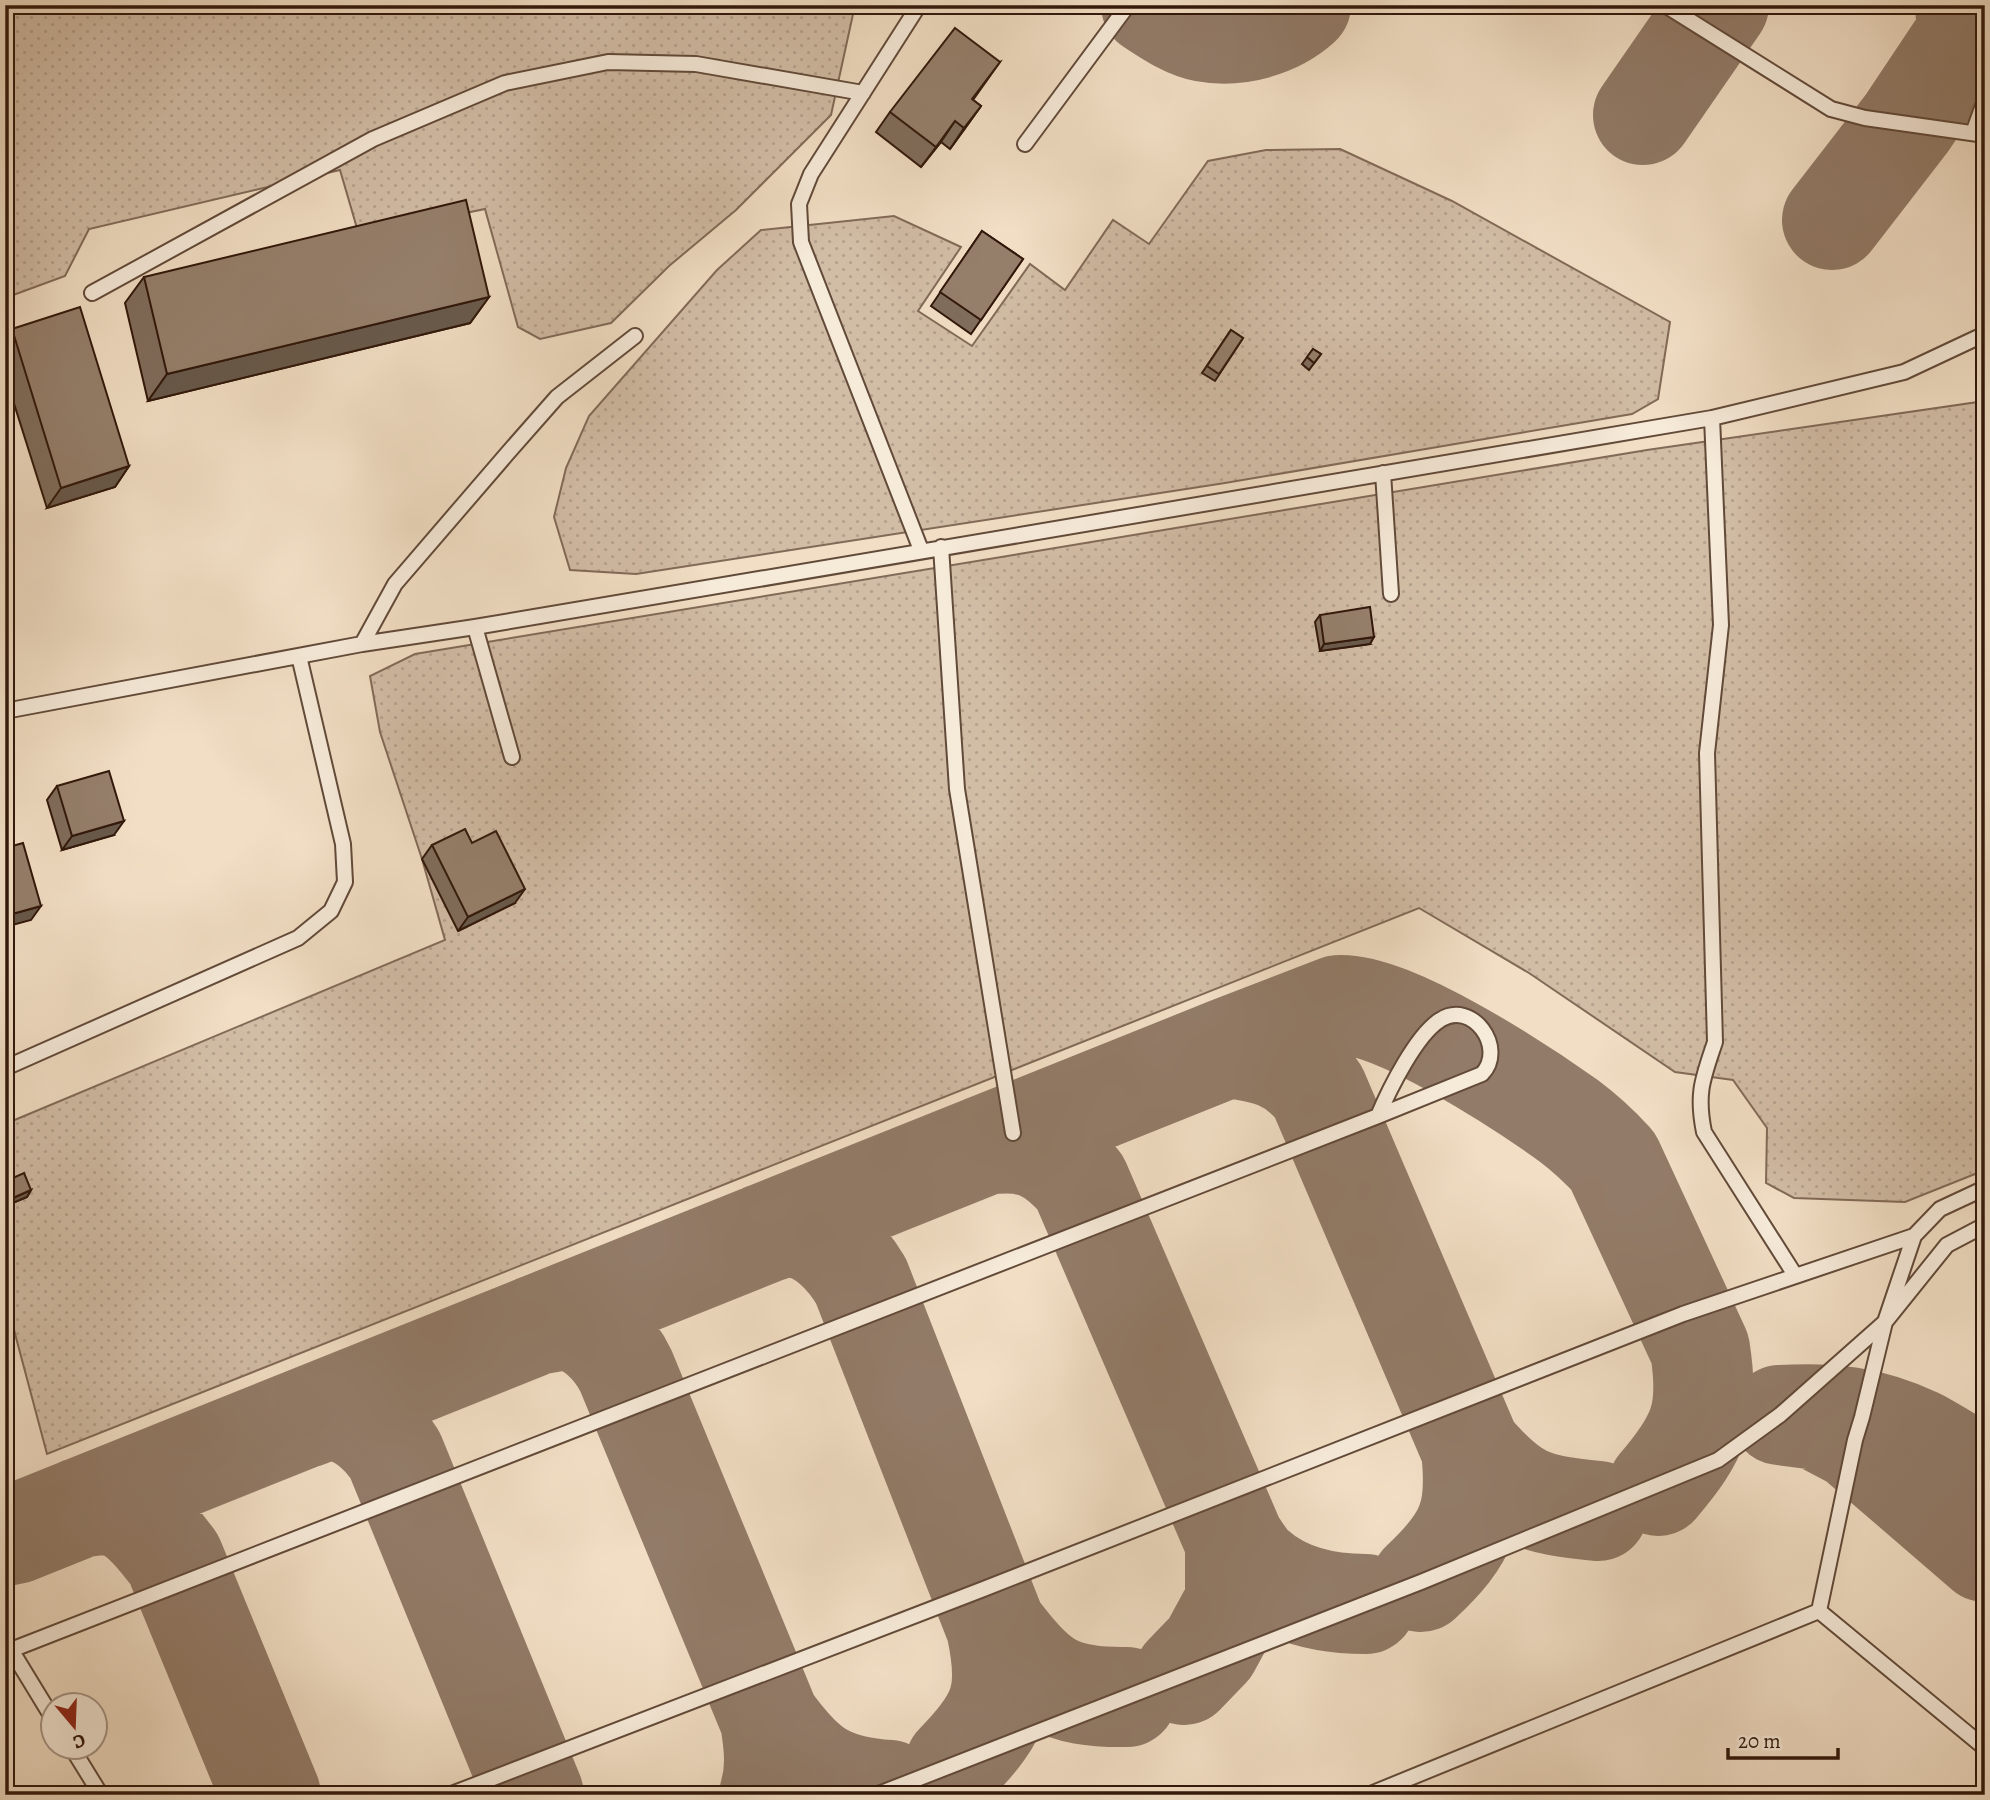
<svg xmlns="http://www.w3.org/2000/svg" width="1990" height="1800" font-family="Alegreya,serif">
<style>
.grass{fill:url(#grass-dots);stroke:#826a58;stroke-width:2}
.lines{fill:none;stroke-linecap:round;stroke-linejoin:round}
.taxiway{stroke:#927b68;stroke-width:100}
.service-casing{stroke:#624a39;stroke-width:18}
.service{stroke:#f6ead9;stroke-width:14}
.wall{fill:#806d5c;stroke:#32180b;stroke-width:2}
.shaded-wall{fill:#68594b;stroke:#32180b;stroke-width:2}
.building{fill:#957f6b;stroke:#32180b;stroke-width:2}
</style>
<defs>
<pattern id="grass-dots" width="8" height="8" patternUnits="userSpaceOnUse" patternTransform="scale(1.75)"><rect width="8" height="8" fill="#d1bca5"/><path d="M2 2h.1M6 6h.1" fill="none" stroke="#b4a18d" stroke-width="1.8" stroke-linecap="round"/></pattern>
</defs>
<rect width="100%" height="100%" fill="#f1dec4"/>
<filter id="stains"><feTurbulence type="fractalNoise" baseFrequency=".00286" numOctaves="4"/><feColorMatrix values="0 0 0 0 .2 0 0 0 0 .09 0 0 0 0 .02 0 0 0 .5 -.17"/></filter>
<radialGradient id="worn" r=".72"><stop offset=".6" stop-color="#630" stop-opacity="0"/><stop offset="1" stop-color="#630" stop-opacity=".3"/></radialGradient>
<path class="grass" d="M5 5H855L831 115 736 210 669 266 611 323 540 339 518 327 485 209 359 235 340 170 89 229 65 276 5 298Z
M1340 149 1452 201 1670 322 1658 399 1632 414 1225 483 636 574 570 570 554 517 566 468 589 416 717 270 761 230 894 216 961 247 918 311 972 346 1030 264 1065 290 1113 220 1149 244 1208 161 1266 150Z
M1985 401V1170L1905 1202 1794 1198 1766 1183 1767 1128 1733 1080 1675 1072 1529 973 1419 908 47 1454 5 1296V1124L445 940 422 859 380 732 370 676 415 654 1647 450Z"/>
<g class="lines">
<path class="taxiway" d="M1151 5C1168 16 1185 28 1205 32 1238 38 1277 27 1301 5
M1643 115 1719 5
M1832 220 1907 123 1967 33 1965 5
M1227 1048C1266 1053 1292 1058 1318 1091L1471 1449C1515 1500 1532 1504 1598 1511
M985 1145C1028 1139 1051 1149 1080 1182L1235 1542C1241 1550 1247 1561 1255 1568 1286 1596 1325 1604 1366 1604
M765 1233C773 1231 784 1226 792 1227 823 1231 846 1256 861 1281L996 1627C1037 1682 1057 1698 1127 1697
M536 1325C545 1324 555 1321 564 1321 591 1322 615 1348 626 1371L770 1720C774 1745 777 1769 769 1795
M302 1419C310 1417 321 1411 329 1411 357 1411 381 1433 395 1455L534 1795
M1985 1471C1959 1467 1940 1449 1917 1438 1870 1416 1831 1412 1780 1415L1817 1420 1855 1440 1985 1552
M82 1507C90 1507 102 1504 110 1505 138 1510 158 1538 174 1559L271 1795
M5 1536 15 1534 1227 1048 1338 1005C1391 1001 1523 1088 1569 1121 1585 1133 1599 1146 1613 1161L1700 1349C1710 1413 1699 1438 1658 1486
M1421 1582C1468 1538 1478 1513 1471 1449
M1184 1675 1210 1648 1235 1602V1542
M770 1720C805 1768 827 1786 889 1790
M955 1764C1002 1716 1010 1693 996 1627"/>
<defs>
<path id="service" d="M919 5 811 174 799 204 801 242 921 550
M1665 5 1831 109 1865 118 1985 135
M1973 133 1985 100
M1025 144 1128 5
M92 293 373 139 505 83 608 62 696 64 863 93
M1712 418 1721 625 1707 753 1715 1042C1703 1078 1696 1093 1704 1132L1795 1275
M1383 473 1391 594
M941 547 957 789 1013 1133
M475 627 512 757
M362 644 395 584 506 455 557 397 635 336
M5 711 362 644 475 627 1712 418 1904 372 1985 334
M5 1068 298 938 331 911 345 882 343 844 299 656
M1819 1611 1985 1748
M5 1640 52 1717
M11 1650 1378 1116 1482 1074C1507 1048 1472 999 1440 1020 1416 1035 1389 1090 1378 1116
M72 1748 101 1795
M449 1795 981 1590 1683 1314 1914 1236
M876 1795 1421 1582 1718 1460 1780 1415 1885 1322 1947 1245 1985 1225
M1368 1795 1819 1611 1855 1440 1862 1417 1885 1322 1914 1236 1940 1209 1985 1188"/>
</defs>
<use href="#service" class="service-casing"/>
<use href="#service" class="service"/>
</g>
<path class="wall" d="M1000 62 973 100 981 106 966 127 950 149 941 142 921 167 876 132 890 112Z
M982 231 1023 259 971 334 931 306Z
M144 277 489 297 470 323 148 401 125 303Z
M12 329 129 466 115 487 47 508 5 375V338Z
M1231 330 1243 338 1215 381 1202 373Z
M1313 349 1321 354 1309 370 1302 364Z
M1320 615 1370 644 1320 651 1315 622Z
M57 786 114 835 62 850 47 800Z
M472 843 515 903 458 931 422 859 432 845Z
M6 1181 31 1190 27 1197 8 1205 5 1199Z"/>
<path class="shaded-wall" d="M981 106 966 127 950 149 964 128Z
M955 121 941 142 921 167 936 147Z
M489 297 470 323 148 401 167 374Z
M129 466 115 487 47 508 61 488Z
M1374 637 1370 644 1320 651 1324 644Z
M124 821 114 835 62 850 72 836Z
M525 889 515 903 458 931 468 917Z
M41 906 31 920 5 927V916Z
M31 1190 27 1197 8 1205 13 1198Z"/>
<path class="building" d="M955 28 1000 62 972 99 981 106 964 128 955 121 936 147 890 112Z
M466 200 489 297 167 374 144 277Z
M982 231 1023 259 981 320 940 292Z
M80 307 129 466 61 488 12 329Z
M1231 330 1243 338 1219 374 1207 366Z
M1313 349 1321 354 1314 363 1307 357Z
M1370 607 1374 637 1324 644 1320 615Z
M109 771 124 821 72 836 57 786Z
M465 829 472 843 496 831 525 889 468 917 432 845Z
M23 843 41 906 5 916V848Z
M24 1173 31 1190 13 1198 6 1181Z"/>
<rect width="1990" height="1800" fill="none" stroke="#f1dec4" stroke-width="28"/>
<rect x="7" y="7" width="1976" height="1786" fill="none" stroke="#32180b" stroke-width="3.5"/>
<rect x="14" y="14" width="1962" height="1772" fill="none" stroke="#32180b" stroke-width="2"/>
<g transform="translate(74 1726) rotate(161)"><circle r="33" fill="#f6ead9" stroke="#a89687" stroke-width="2"/>
<path d="M0-5L12 26L0 18L-12 26Z" fill="#8f2418"/>
<text y="-10" font-size="19" font-weight="bold" text-anchor="middle" fill="#32180b">С</text>
</g>
<path d="M1728 1748v10h110v-10" fill="none" stroke="#32180b" stroke-width="3.5"/>
<text x="1738" y="1748" font-size="21" fill="#32180b" stroke="#f6ead9" stroke-width="5" paint-order="stroke">20 m</text>
<rect width="100%" height="100%" filter="url(#stains)"/>
<rect width="100%" height="100%" fill="url(#worn)"/>
</svg>
